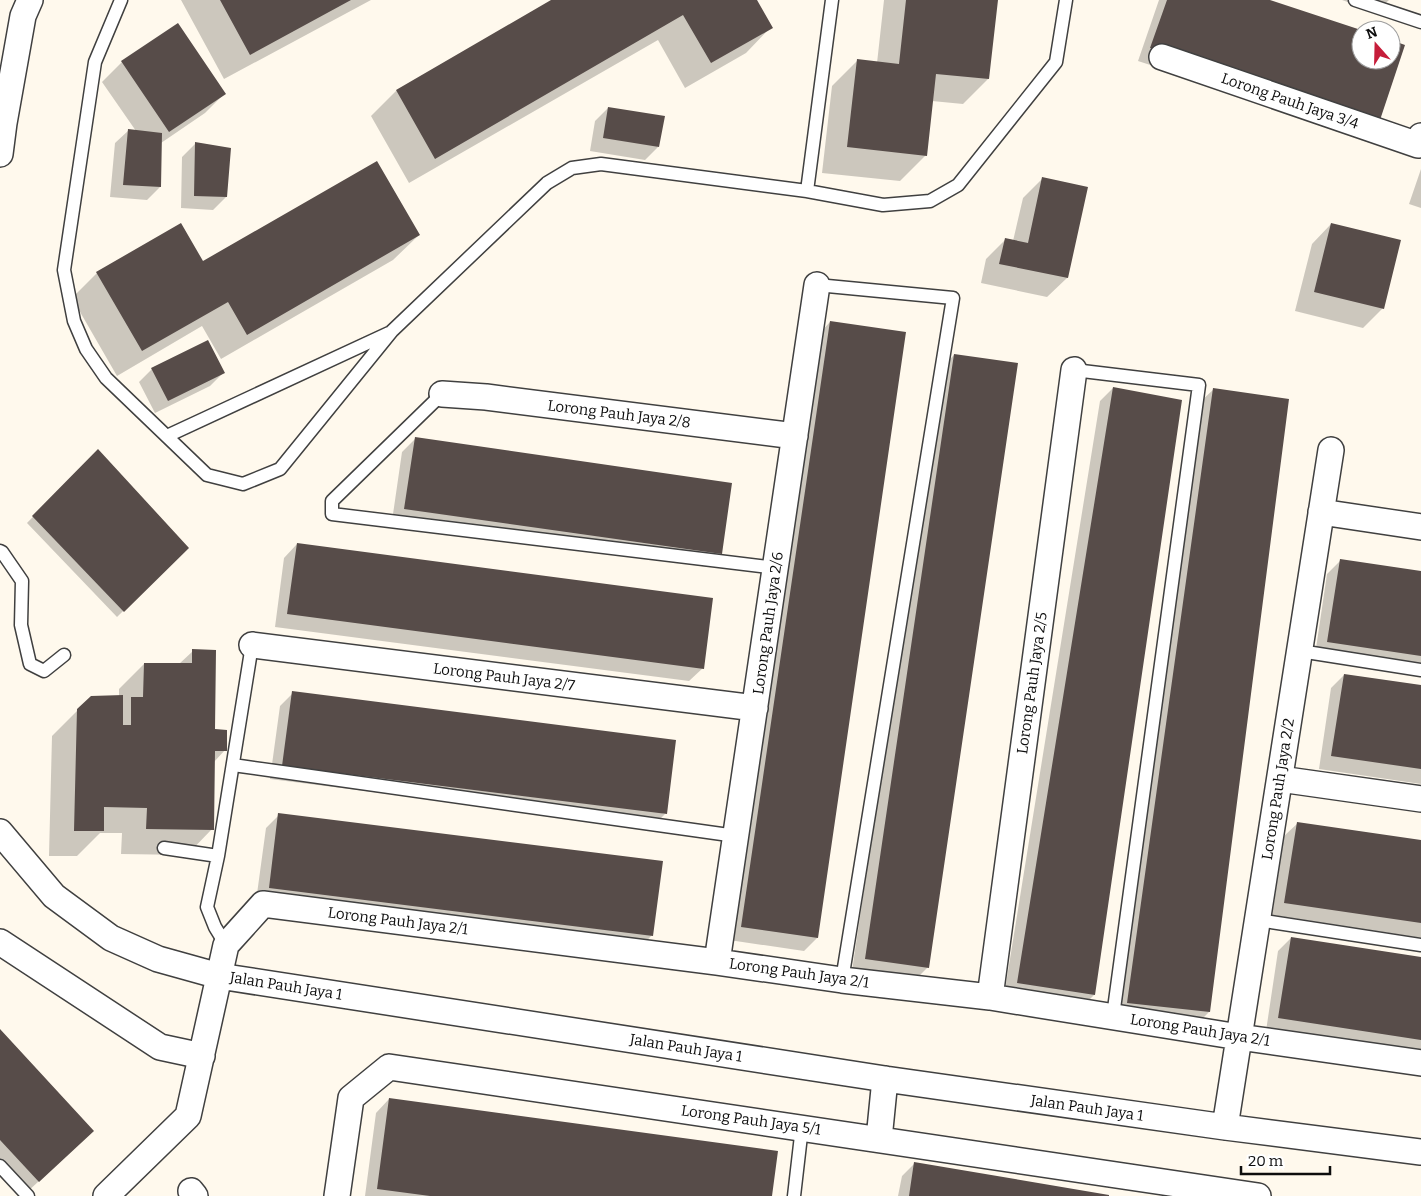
<svg xmlns="http://www.w3.org/2000/svg" width="1421" height="1196" font-family="Bitter,serif">
<style>
.shadow{fill:#0003}
.building{fill:#574c49}
.lines{fill:none;stroke-linecap:round;stroke-linejoin:round}
.lane-casing{stroke:#404040;stroke-width:15}
.street-casing{stroke:#404040;stroke-width:28}
.lane{stroke:#fff;stroke-width:12}
.street{stroke:#fff;stroke-width:25}
.labels{text-anchor:middle;dominant-baseline:central;stroke-width:5;stroke-linejoin:round;paint-order:stroke}
.street-label{font-size:15px;fill:#0d0d0d;stroke:#fff}
</style>
<rect width="100%" height="100%" fill="#fff9ed"/>
<path class="shadow" d="M181 0H371L224 79Z
M553 0H756L771 27 746 53 685 88 658 40 409 183 371 116 396 91Z
M884 0H997L988 79 963 104 932 101 926 155 900 181 822 173 832 86 857 61 877 63Z
M1159 0H1266L1361 32V60H1391V41L1403 46 1364 135 1138 61Z
M1342 0H1389L1376 12Z
M122 62 225 93 205 113 161 143 160 187 147 200 110 197 115 143 129 130 136 131 102 82Z
M608 108 658 147 645 160 590 151 595 121Z
M195 144 226 197 213 210 181 208 182 157Z
M1421 169V208L1409 204Z
M1042 179 1087 188 1067 278 1047 297 981 283 986 259 1006 239 1013 241 1023 198Z
M1331 224 1383 308 1363 328 1295 311 1312 244Z
M419 235 393 260 221 359 202 326 117 376 72 298 97 273 203 263Z
M830 322 817 938 804 951 729 940 817 336Z
M954 355 928 967 915 980 852 971 941 368Z
M152 369 223 373 210 386 155 413 139 382Z
M1113 388 1181 401 1094 995 1081 1008 1004 996 1100 401Z
M1214 389 1209 1012 1196 1025 1115 1016 1200 402Z
M415 439 721 554 708 567 392 521 402 452Z
M97 451 187 548 117 617 27 523Z
M297 544 703 668 689 681 275 627 284 558Z
M1340 561 1421 573V670L1315 655 1327 574Z
M193 651 214 730 225 750 214 762 212 829 187 855 121 854 122 833H100L77 856H49L52 736 78 710 119 697V689L144 664H179Z
M1344 675 1421 686V784L1319 769 1331 688Z
M293 693 665 814 652 827 270 779 280 706Z
M279 815 652 935 639 949 256 901 266 828Z
M1298 823 1421 842V938L1272 915 1284 836Z
M1291 938 1421 958V1055L1266 1031 1278 951Z
M0 1030 80 1143 25 1194 0 1167Z
M389 1099 771 1196H365L376 1113Z
M915 1163 1107 1196H898L902 1176Z"/>
<path class="building" d="M220 0H351L250 55Z
M551 0H757L773 28 711 63 683 15 435 159 396 90Z
M906 0H998L989 79 936 74 927 156 847 147 857 59 899 64Z
M1167 0H1270L1361 30V60H1391V40L1405 45 1379 123 1150 48Z
M178 23 226 94 169 132 121 61Z
M608 107 665 116 659 147 603 138Z
M128 129 162 133 161 187 123 185Z
M195 142 231 148 227 197 194 196Z
M377 161 420 235 247 335 228 302 142 351 96 272 181 223 203 261Z
M1042 177 1088 187 1068 278 999 264 1005 238 1028 243Z
M1331 223 1401 240 1384 309 1314 292Z
M830 321 906 332 818 938 741 927Z
M208 340 225 373 168 401 151 368Z
M954 354 1018 363 929 968 865 959Z
M1113 387 1182 400 1095 995 1017 983Z
M1213 388 1289 399 1210 1012 1127 1003Z
M415 437 732 483 722 554 404 509Z
M98 449 189 548 124 612 32 516Z
M297 543 713 598 704 669 287 614Z
M1340 559 1421 571V656L1327 642Z
M192 649 216 650 215 729 227 730V751H215L214 830 146 829 147 808 104 807V831H74L77 709 91 696 123 695V725H131V697H143L144 663H192Z
M1344 674 1421 685V769L1331 756Z
M292 691 676 740 667 814 282 766Z
M278 813 663 861 653 936 269 888Z
M1297 822 1421 840V923L1284 903Z
M1291 937 1421 957V1040L1278 1018Z
M0 1029 94 1131 39 1182 0 1140Z
M389 1098 778 1151 772 1196H430L377 1189Z
M914 1162 1109 1195V1196H909Z"/>
<g class="lines">
<defs>
<path id="lane" d="M121 0 95 62 64 270 74 321 86 349 106 378 207 475 243 484 280 469 392 331 547 183 572 168 601 164 807 191 883 205 930 201 958 185 1056 62 1066 0
M1355 0 1421 22
M807 191 832 0
M817 285 953 298 842 980
M1074 370 1199 385 1113 1016
M442 394 332 501V514L776 568
M167 436 389 333
M0 551 2 552 22 581 21 625 30 664 44 671 64 655
M1300 651 1421 670
M233 765 736 836
M164 848 218 856
M1258 920 1421 945
M226 945 215 927 207 907 218 856 252 645
M0 1166 28 1196
M794 1196 802 1127"/>
<path id="street" d="M1162 57 1418 145 1421 136
M0 154 4 123 23 16 30 0
M442 394 486 397 795 436
M1321 512 1421 527
M252 645 755 708
M1280 779 1421 799
M0 832 54 896 111 938 158 959 219 976 885 1079 1225 1127 1421 1152
M0 942 160 1047 202 1056
M717 962 817 285
M990 997 1074 370
M1225 1127 1331 450
M879 1139 885 1079
M191 1191 195 1196
M106 1196 188 1116 226 945 263 904 717 962 842 980 990 997 1239 1037 1421 1063
M337 1196 351 1098 389 1067 1258 1196"/>
</defs>
<use href="#lane" class="lane-casing"/>
<use href="#street" class="street-casing"/>
<use href="#lane" class="lane"/>
<use href="#street" class="street"/>
</g>
<g class="labels">
<g class="street-label">
<text transform="translate(1290 101) rotate(19)">Lorong Pauh Jaya 3/4</text>
<text transform="translate(619 414) rotate(7)">Lorong Pauh Jaya 2/8</text>
<text transform="translate(768 623) rotate(-82)">Lorong Pauh Jaya 2/6</text>
<text transform="translate(504 677) rotate(7)">Lorong Pauh Jaya 2/7</text>
<text transform="translate(1032 683) rotate(-82)">Lorong Pauh Jaya 2/5</text>
<text transform="translate(1278 789) rotate(-81)">Lorong Pauh Jaya 2/2</text>
<text transform="translate(398 921) rotate(7)">Lorong Pauh Jaya 2/1</text>
<text transform="translate(799 973) rotate(8)">Lorong Pauh Jaya 2/1</text>
<text transform="translate(286 986) rotate(9)">Jalan Pauh Jaya 1</text>
<text transform="translate(1200 1030) rotate(9)">Lorong Pauh Jaya 2/1</text>
<text transform="translate(686 1048) rotate(9)">Jalan Pauh Jaya 1</text>
<text transform="translate(1087 1108) rotate(8)">Jalan Pauh Jaya 1</text>
<text transform="translate(751 1120) rotate(8)">Lorong Pauh Jaya 5/1</text>
</g>
</g>
<g transform="translate(1376 45) rotate(340)"><circle r="24" fill="#ffffff" stroke="#9e9e9e"/>
<path d="M0-4L9 19L0 12L-9 19Z" fill="#c61d3a"/>
<text y="-8" font-size="14" font-weight="bold" text-anchor="middle" fill="#0d0d0d">N</text>
</g>
<path d="M1241 1166v8h89v-8" fill="none" stroke="#0d0d0d" stroke-width="2.5"/>
<text x="1248" y="1166" font-size="15" fill="#0d0d0d" stroke="#ffffff" stroke-width="4" paint-order="stroke">20 m</text>
</svg>
